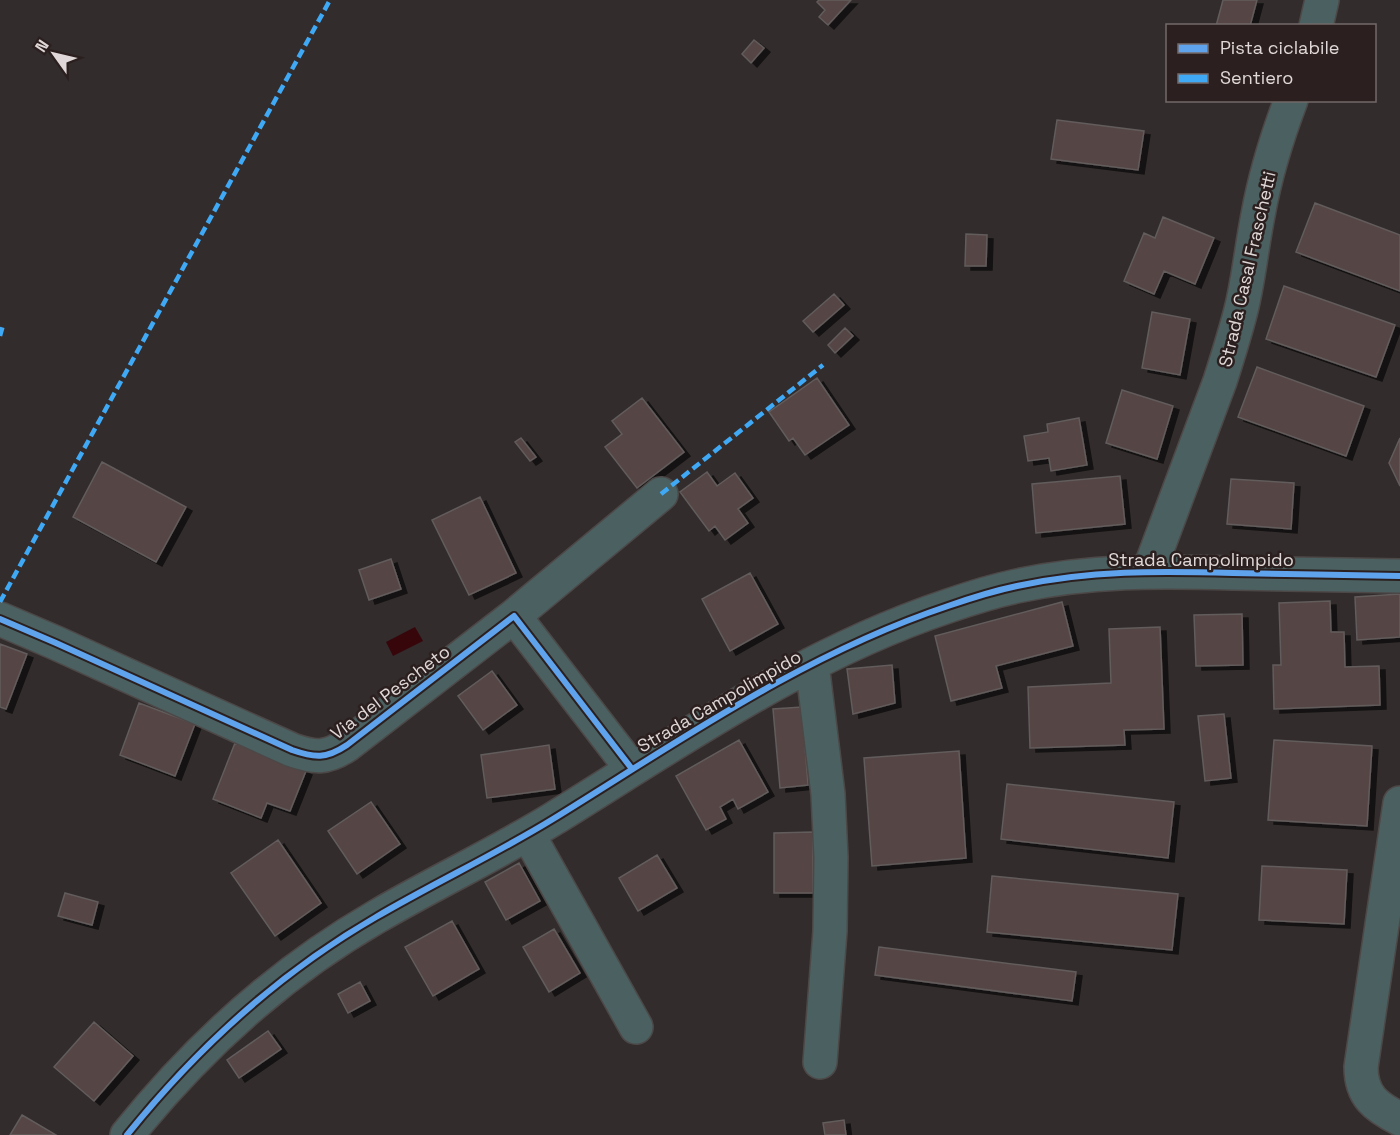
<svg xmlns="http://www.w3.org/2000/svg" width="1400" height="1135" font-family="'Space Grotesk',sans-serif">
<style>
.water{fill:#37060b}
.building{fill:#564545;stroke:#625c5c;stroke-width:1.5;filter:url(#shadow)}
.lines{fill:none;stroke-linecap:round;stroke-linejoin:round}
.minor-casing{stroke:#4d4848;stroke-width:36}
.minor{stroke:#4b6060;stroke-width:33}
.quiet{stroke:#3fa9f5;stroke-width:4.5;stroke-dasharray:9 4.5;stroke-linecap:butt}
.cycleway-casing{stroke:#2b201f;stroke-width:10}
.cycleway{stroke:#60a3ed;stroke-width:6}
.labels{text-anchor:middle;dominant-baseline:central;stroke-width:5;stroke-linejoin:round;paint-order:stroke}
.street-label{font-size:18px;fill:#e0d8d8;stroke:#2b201f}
</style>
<defs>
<filter id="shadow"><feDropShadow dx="6" dy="4" stdDeviation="0" flood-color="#0009"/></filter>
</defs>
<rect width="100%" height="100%" fill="#322c2c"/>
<path class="water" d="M415 627 423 641 393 656 386 642Z"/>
<path class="building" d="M819 0H851L828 25 819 17 825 10 817 2Z
M1223 0H1257L1250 26H1216Z
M754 40 764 48 751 63 742 54Z
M1057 120 1144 131 1138 170 1051 159Z
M1315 203 1400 235V291L1296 252Z
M1163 217 1214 238 1195 284 1164 271 1154 294 1124 281 1144 233 1155 238Z
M966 234 987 235 986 266H965Z
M1284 286 1395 325 1376 377 1266 339Z
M834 294 844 305 813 332 803 321Z
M1152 312 1190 319 1180 375 1142 368Z
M845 328 853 336 835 353 828 345Z
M1257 367 1364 406 1346 456 1238 417Z
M817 378 849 425 805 455 793 438 789 441 769 412Z
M1122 390 1173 406 1157 459 1106 443Z
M642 398 684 452 637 488 605 447 622 434 612 421Z
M1079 418 1087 465 1051 471 1049 458 1028 461 1024 436 1048 432 1047 424Z
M521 438 536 457 530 461 515 442Z
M1400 438V486L1389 463Z
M102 462 186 507 156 562 73 517Z
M707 472 717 486 735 473 753 498 738 509 748 523 725 540 715 526 709 531 680 492Z
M1120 476 1125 524 1036 533 1032 484Z
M1231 479 1294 483 1291 529 1227 524Z
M480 497 516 573 469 595 432 520Z
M391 559 401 589 369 600 359 570Z
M750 573 778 624 730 651 702 599Z
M1400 594V637L1357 640 1355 597Z
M1330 601 1331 632H1344L1345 667 1379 666 1380 705 1274 709 1273 665H1281L1279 603Z
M1062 602 1073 646 996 666 1002 688 951 701 935 636Z
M1242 614 1243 665 1196 666 1194 615Z
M1160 627 1164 729 1124 730 1125 745 1030 748 1028 687 1111 683 1109 629Z
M0 644 27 654 6 709 0 707Z
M892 665 895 703 853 714 847 669Z
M492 671 517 705 483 730 458 696Z
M139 703 195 724 175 776 120 755Z
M802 707 808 785 780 788 773 709Z
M1224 714 1231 778 1205 781 1198 716Z
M739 740 768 792 738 809 733 799 720 807 726 819 706 830 676 776Z
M1274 740 1372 746 1367 826 1268 820Z
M235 743 306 771 290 811 267 803 261 818 213 799Z
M549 745 555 789 487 798 481 755Z
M959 751 966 858 872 866 864 758Z
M1007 784 1174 802 1168 858 1001 839Z
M371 802 400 844 357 874 328 831Z
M813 832V893H774V833Z
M278 840 321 903 275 936 231 873Z
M657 855 677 888 638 911 619 878Z
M519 863 540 901 506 920 485 882Z
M1262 866 1347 870 1344 924 1259 920Z
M992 876 1178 894 1172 950 987 932Z
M65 893 98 902 92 925 58 916Z
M452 921 479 969 433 996 405 947Z
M554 929 580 973 549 992 523 947Z
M879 947 1076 972 1072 1001 875 975Z
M360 982 370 1001 348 1013 338 994Z
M94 1022 133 1056 94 1101 54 1067Z
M268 1031 281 1049 239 1078 227 1060Z
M22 1115 56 1135H10Z
M844 1120 846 1135H825L823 1123Z"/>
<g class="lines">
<defs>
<path id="minor" d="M1316 26 1322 0
M1149 571 1220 381C1228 356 1236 331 1242 306 1249 276 1252 245 1258 215 1265 176 1277 137 1291 100
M514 616 661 494
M0 619 56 643 292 750C315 758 326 759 347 745L514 616 632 769
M812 664 828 794 831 857 830 931 820 1062
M1400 803 1361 1067C1361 1096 1376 1107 1400 1119
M528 834 636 1027
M127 1135C197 1048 279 973 376 917 434 883 496 854 553 819 681 740 804 654 948 606 971 598 993 591 1017 586 1090 570 1159 571 1233 573 1289 574 1344 575 1400 576"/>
</defs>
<use href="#minor" class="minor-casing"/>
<use href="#minor" class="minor"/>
<path class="quiet" d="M0 336 3 325
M661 494 823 365
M0 602 330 0"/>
<defs>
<path id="cycleway" d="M0 619 56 643 292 750C315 758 326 759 347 745L514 616 632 769
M127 1135C197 1048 279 973 376 917 434 883 496 854 553 819 681 740 804 654 948 606 971 598 993 591 1017 586 1090 570 1159 571 1233 573 1289 574 1344 575 1400 576"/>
</defs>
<use href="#cycleway" class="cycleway-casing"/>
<use href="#cycleway" class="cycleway"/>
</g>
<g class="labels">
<g class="street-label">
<text transform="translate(1247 269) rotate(-77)">Strada Casal Fraschetti</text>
<text x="1201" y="559">Strada Campolimpido</text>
<text transform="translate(390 692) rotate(-37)">Via del Pescheto</text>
<text transform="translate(719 701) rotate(-30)">Strada Campolimpido</text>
</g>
</g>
<rect x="1166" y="24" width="210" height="78" fill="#2b201f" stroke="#736a69" stroke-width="1.5"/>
<rect x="1178" y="44" width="30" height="9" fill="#60a3ed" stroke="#736a69" stroke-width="1.5"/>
<text x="1220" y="54" font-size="18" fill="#e0d8d8">Pista ciclabile</text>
<rect x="1178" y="74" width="30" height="9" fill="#3fa9f5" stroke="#736a69" stroke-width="1.5"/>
<text x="1220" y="84" font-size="18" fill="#e0d8d8">Sentiero</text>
<g transform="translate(54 54) rotate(304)" stroke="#2b201f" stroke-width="4.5" paint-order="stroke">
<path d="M0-4.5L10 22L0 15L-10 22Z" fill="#e0d8d8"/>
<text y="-9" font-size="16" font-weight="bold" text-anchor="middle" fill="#e0d8d8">N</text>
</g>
</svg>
